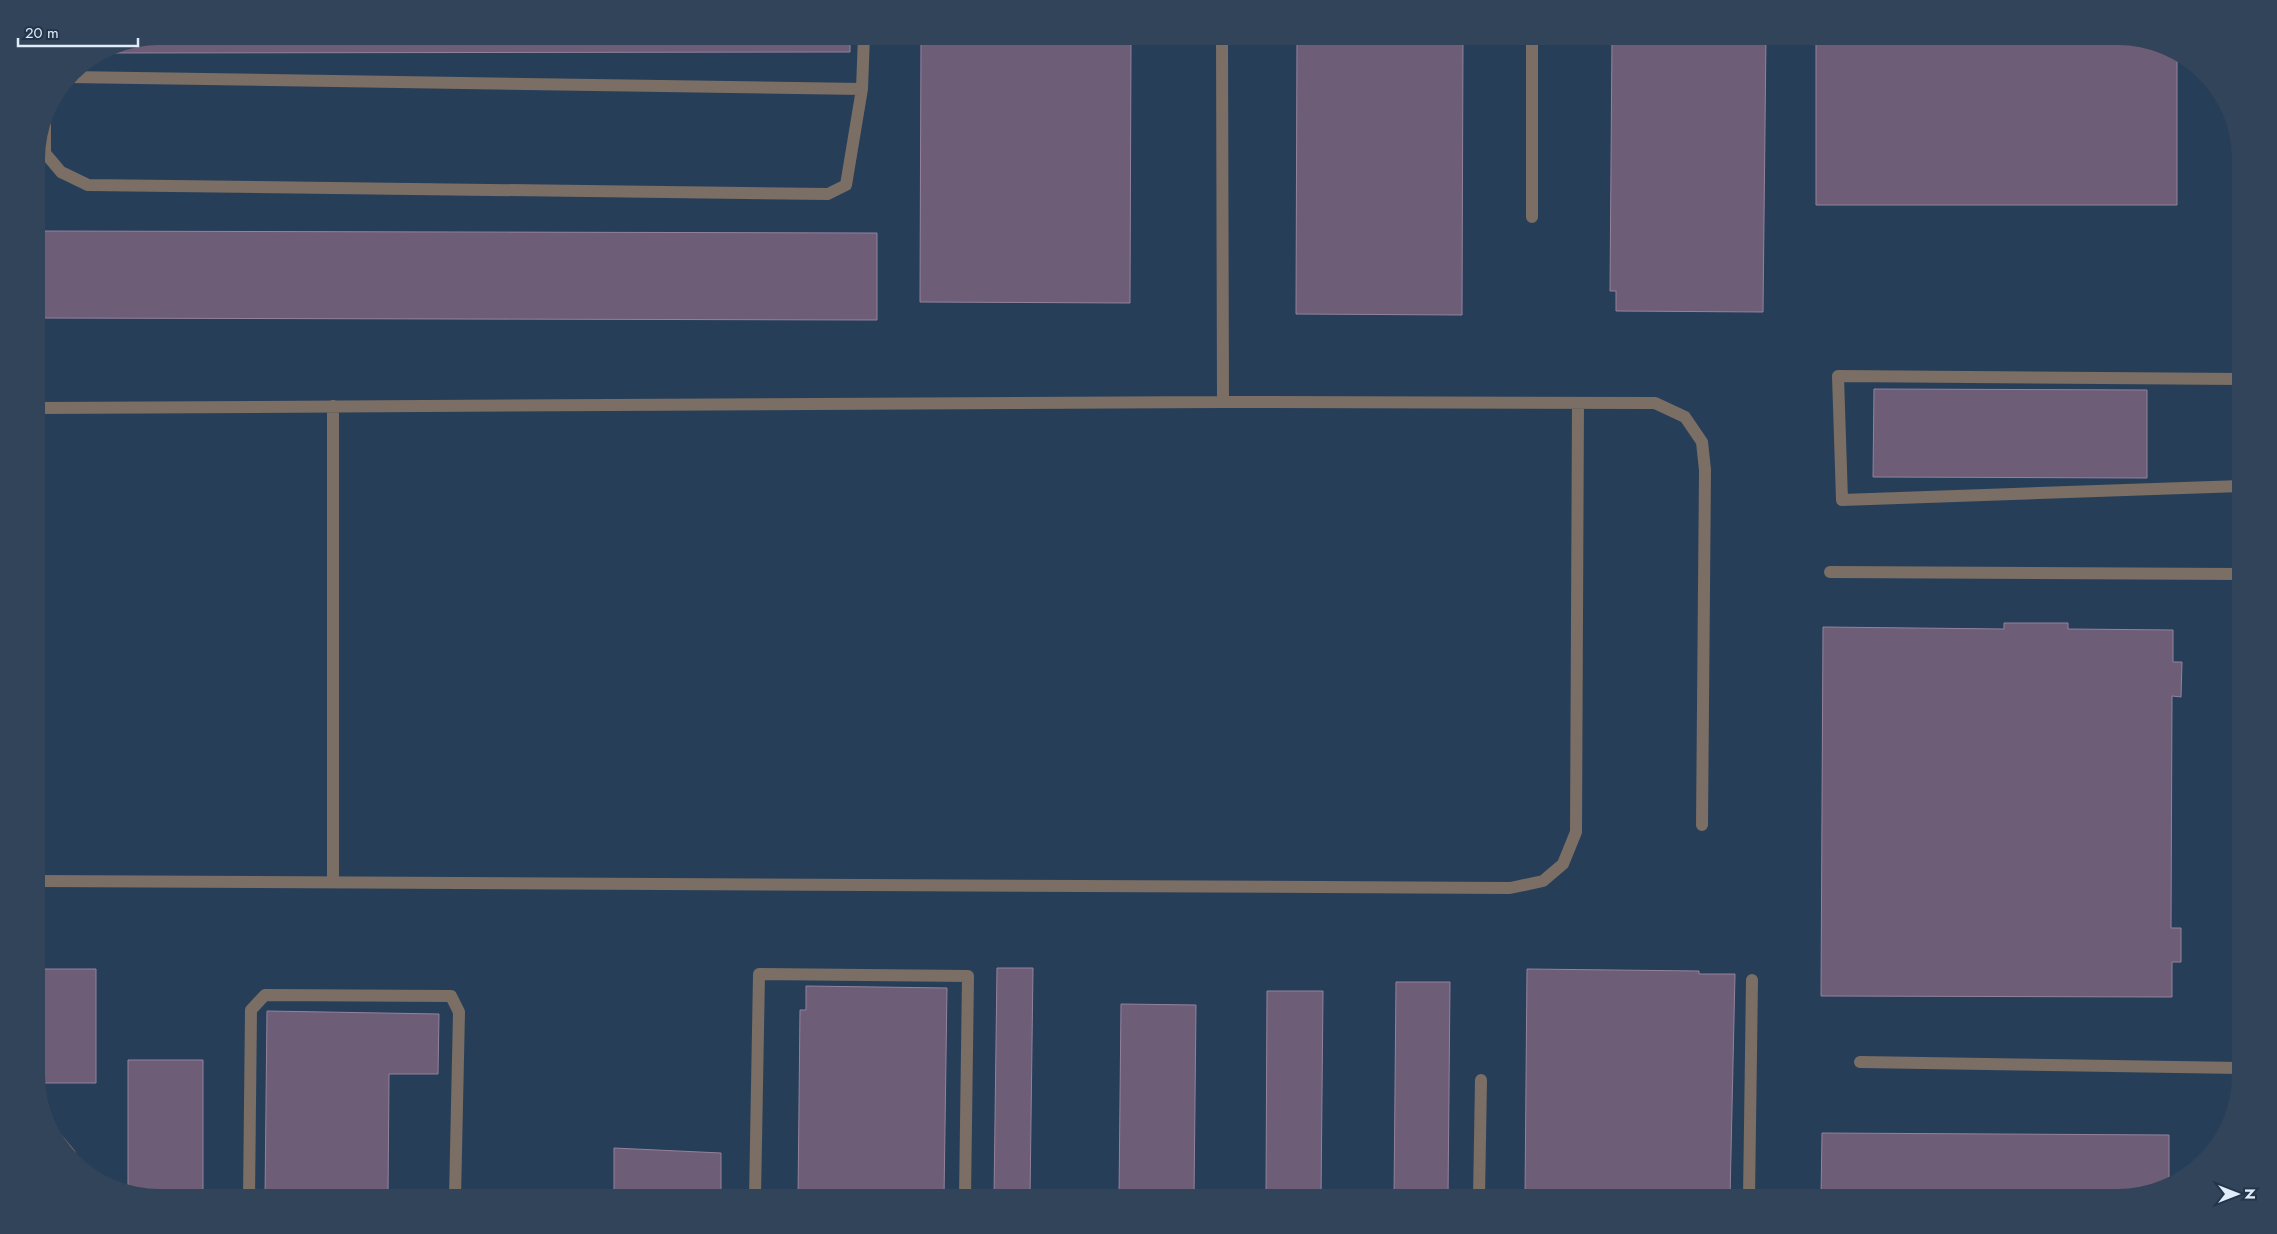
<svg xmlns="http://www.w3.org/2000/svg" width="2277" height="1234" font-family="Jost,sans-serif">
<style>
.built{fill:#273e59}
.building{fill:#6d5d77;stroke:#93829d}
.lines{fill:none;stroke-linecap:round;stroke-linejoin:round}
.service{stroke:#7a6e65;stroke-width:12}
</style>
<rect width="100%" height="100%" fill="#23354b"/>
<path class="built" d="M159 36H2118L2172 49 2220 91 2241 152V1075L2228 1129 2186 1177 2118 1198H159L105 1185 57 1143 37 1083V152L46 112 73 72 113 46Z"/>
<path class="building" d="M159 36H850V52L102 53 113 46Z
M921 36H1131L1130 303 920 302Z
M1297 36H1463L1462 315 1296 314Z
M1612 36H1766L1763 312 1616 311V291H1610Z
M1816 36H2118L2172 49 2177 53V205H1816Z
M37 231 877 233V320L37 318Z
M1874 389 2147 390V478L1873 477Z
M2004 623H2068V629L2173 630V662H2182L2181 697 2172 696 2171 928H2181V962H2172V997L1821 996 1823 627 2004 629Z
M997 968H1033L1030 1198H994Z
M37 969H96V1083H37Z
M1527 969 1699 971V974H1735L1730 1198H1525Z
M1396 982H1450L1448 1198H1394Z
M806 986 947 988 944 1198H798L800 1010H806Z
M1267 991H1323L1321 1198H1266Z
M1121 1004 1196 1005 1194 1198H1119Z
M267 1011 439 1014 438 1074H389L388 1198H265Z
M128 1060H203V1198H159L128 1190Z
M1822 1133 2169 1135V1182L2118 1198H1821Z
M614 1148 721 1153V1198H614Z"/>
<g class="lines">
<path class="service" d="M1222 36 1223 402
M69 77 862 89 864 36
M45 113V153L61 172 88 185 828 194 846 185 862 89
M1532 217V36
M2241 379 1838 376 1842 500 2241 486
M333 406V882
M37 408 1223 402 1655 403 1685 417 1702 442 1705 470 1702 825
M1830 572 2241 574
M37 881 1510 888 1543 881 1563 864 1576 832 1578 403
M1860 1062 2241 1068
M55 1136 70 1154
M249 1198 251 1010 265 995 451 996 459 1012 455 1198
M755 1198 759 974 968 976 965 1198
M1479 1198 1481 1080
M1749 1198 1752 980"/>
</g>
<path d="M0 0H2277V1234H0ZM159 45H2118A114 114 0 0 1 2232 159V1075A114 114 0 0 1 2118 1189H159A114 114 0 0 1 45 1075V159A114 114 0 0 1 159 45Z" fill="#324459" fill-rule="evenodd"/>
<g transform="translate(2237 1194) rotate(90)" stroke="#23354b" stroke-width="4" paint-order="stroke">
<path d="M0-4L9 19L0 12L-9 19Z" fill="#e0ecfa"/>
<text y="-8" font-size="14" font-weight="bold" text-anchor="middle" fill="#e0ecfa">N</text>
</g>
<path d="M18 38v8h120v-8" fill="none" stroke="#e0ecfa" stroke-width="2.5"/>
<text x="25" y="38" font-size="15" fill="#e0ecfa" stroke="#23354b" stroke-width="4" paint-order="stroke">20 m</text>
</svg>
